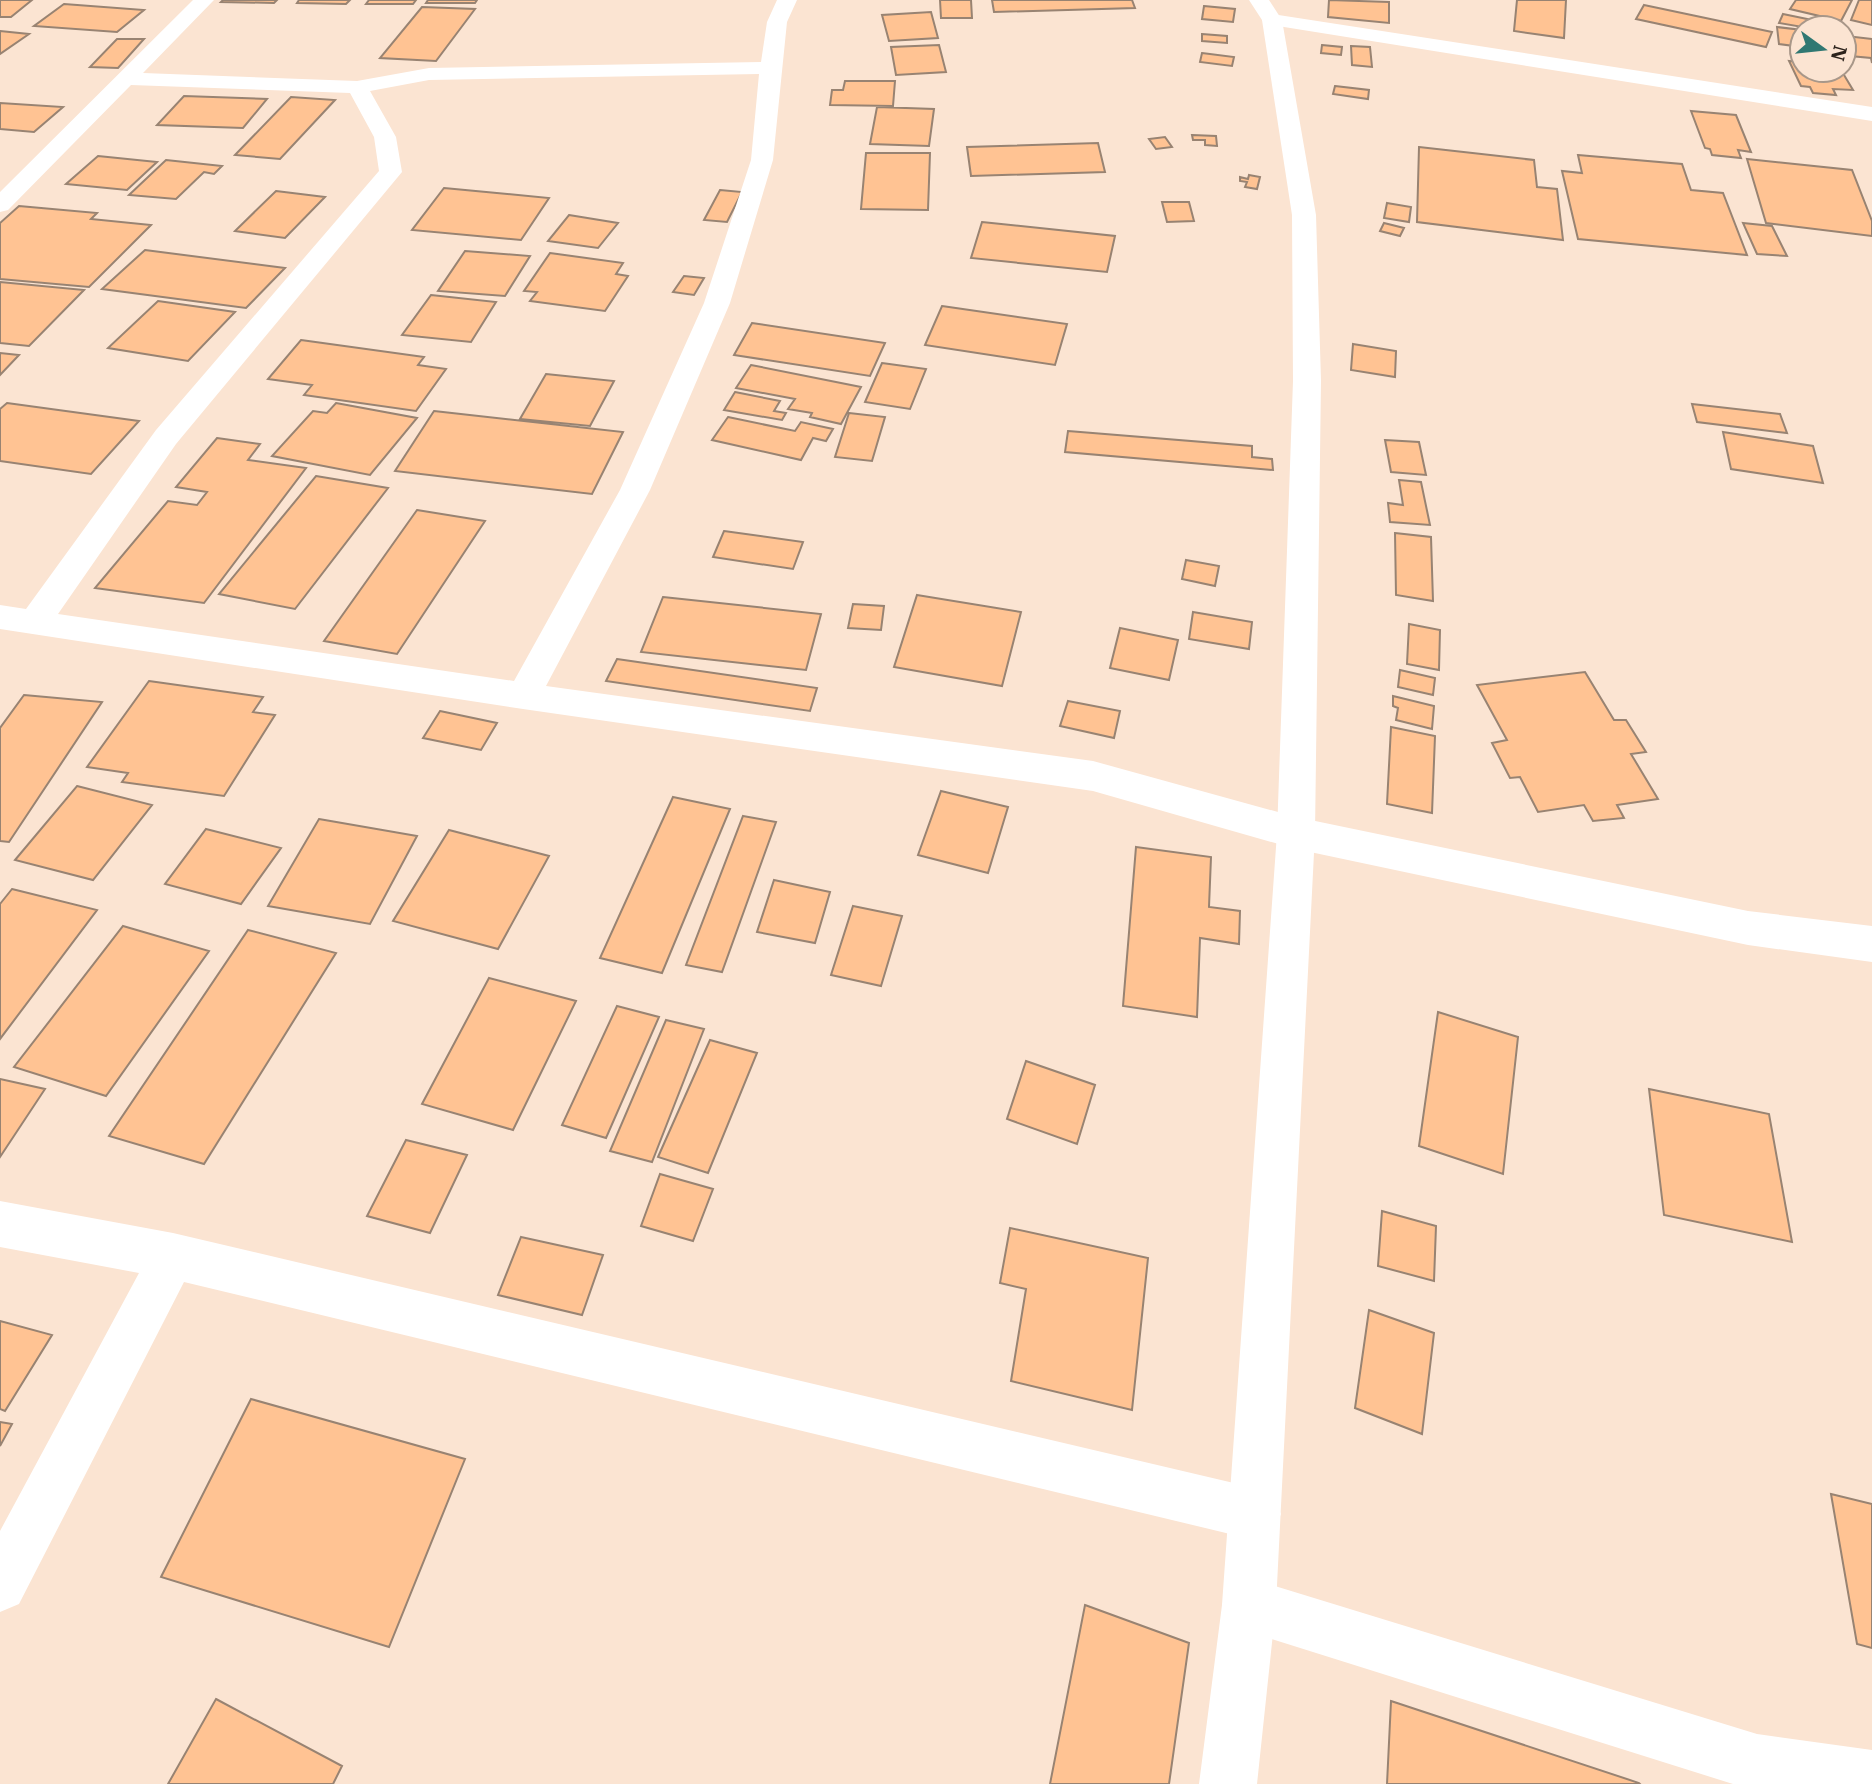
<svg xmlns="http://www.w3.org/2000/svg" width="1872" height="1784" font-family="'IBM Plex Serif',serif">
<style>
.building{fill:#ffc393;stroke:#988372;stroke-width:2}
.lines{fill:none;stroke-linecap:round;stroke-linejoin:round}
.minor{fill:#fff;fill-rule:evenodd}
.tertiary{fill:#fff;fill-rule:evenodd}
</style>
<rect width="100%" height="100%" fill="#fbe4d2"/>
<path class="building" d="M0 0H32L11 17H0Z
M223 0H277L274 3 221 2Z
M299 0H350L346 4 297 3Z
M369 0H416L413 4H366Z
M428 0H477L475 3H426Z
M940 0H971L972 18H941Z
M992 0H1132L1135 8 994 12Z
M1329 0 1389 2V23L1328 17Z
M1517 0H1566L1564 38 1514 31Z
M1796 0H1852L1841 21 1790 9Z
M1859 0H1872V25L1851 20Z
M64 4 144 10 117 32 34 26Z
M1644 5 1772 32 1766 47 1636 19Z
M1204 6 1235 9 1233 22 1202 19Z
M422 7 475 9 436 61 380 58Z
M931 12 938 38 889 41 882 15Z
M1783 14 1812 20 1808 28 1779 23Z
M1777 27 1802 30V47L1779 44Z
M0 31 29 34 0 54Z
M1202 34 1227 36V43L1202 41Z
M1846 36 1872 39V63L1871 58 1850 56Z
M117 39H144L118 68 90 67Z
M939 45 946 72 896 75 891 47Z
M1322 45 1342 47 1341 55 1321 53Z
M1351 46 1370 47 1372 67 1352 65Z
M1202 53 1234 57 1232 66 1200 62Z
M1789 61 1802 62V70H1841L1853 90 1833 89 1836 95 1813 93 1810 87 1801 86Z
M845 81H895L893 106 830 105 832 90H843Z
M1335 86 1369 90 1368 99 1333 94Z
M184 96 267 99 243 128 157 125Z
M291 97 335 100 280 159 235 155Z
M0 103 63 107 34 132 0 129Z
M877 107 934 109 929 146 870 144Z
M1691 111 1736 115 1751 152 1738 150 1741 158 1712 155 1710 149 1705 148Z
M1192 135 1216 136 1217 146 1205 145V140H1193Z
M1165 137 1172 147 1156 149 1149 139Z
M1098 143 1105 172 971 176 967 147Z
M1419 147 1534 160 1537 187 1557 189 1563 240 1417 222Z
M866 153H930L928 210 861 209Z
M1578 155 1682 164 1691 190 1723 193 1747 255 1578 239 1562 171 1582 173Z
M98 156 157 162 127 190 66 184Z
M1747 159 1852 170 1872 221V236L1766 223Z
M166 160 222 166 214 174 204 172 176 199 129 195Z
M1249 175 1260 177 1257 189 1245 187 1247 182 1240 181V177L1248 179Z
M444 188 549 198 521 240 412 230Z
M720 190 742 192 727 222 704 220Z
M276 191 325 197 285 238 235 231Z
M1162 202H1189L1194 221 1167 222Z
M1387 203 1411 207 1409 222 1384 218Z
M19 206 97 213 91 219 151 225 89 287 0 279V223Z
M569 215 618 223 598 248 548 241Z
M982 222 1115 236 1107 272 971 258Z
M1384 223 1404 228 1400 236 1380 231Z
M1743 223 1772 226 1787 256 1757 254Z
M145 250 285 268 246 308 102 289Z
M465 251 530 256 505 296 438 291Z
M550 253 623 263 616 274 628 276 605 311 530 301 537 292 524 291Z
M684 276 704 278 694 295 673 292Z
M0 282 84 290 29 346 0 343Z
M431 295 496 302 471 342 402 335Z
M158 301 235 312 188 361 108 348Z
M942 306 1067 324 1055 365 925 345Z
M752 323 885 343 870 376 734 355Z
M301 340 424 357 418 365 446 369 416 411 304 395 312 385 268 379Z
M1353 344 1396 351 1395 377 1351 370Z
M0 353 19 355 0 375Z
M882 363 926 369 910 409 865 402Z
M751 365 861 387 841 424 810 417 812 413 788 409 795 399 736 388Z
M546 374 614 381 590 426 520 419Z
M735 392 780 401 774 411 786 413 782 420 724 410Z
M7 403 139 421 91 474 0 461V409Z
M336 403 417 418 370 475 272 456 313 411 327 413Z
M1692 404 1780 414 1787 433 1697 422Z
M434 411 623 432 592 494 395 471Z
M849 413 885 417 872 461 835 457Z
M728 417 795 431 801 422 833 429 826 441 813 438 801 460 712 440Z
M1068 431 1252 446V457L1272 459 1273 470 1065 452Z
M1723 432 1813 446 1823 483 1731 469Z
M217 438 260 444 248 460 306 468 204 603 95 588 168 501 197 505 207 492 176 487Z
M1385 440 1419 442 1426 475 1391 472Z
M316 476 388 488 295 609 219 594Z
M1399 480 1421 482 1430 525 1390 522 1388 503 1403 505Z
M417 510 485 521 397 654 324 641Z
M724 531 803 542 793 569 713 557Z
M1395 533 1431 537 1433 601 1396 595Z
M1186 560 1219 566 1215 586 1182 579Z
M917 595 1021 612 1002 686 894 667Z
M663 597 821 614 806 670 641 652Z
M853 604 884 606 881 630 848 628Z
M1193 612 1252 622 1249 649 1189 639Z
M1409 624 1440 630 1439 670 1407 664Z
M1120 628 1178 640 1169 680 1110 668Z
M617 659 817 688 810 711 606 681Z
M1400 670 1435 678 1433 695 1398 687Z
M1585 672 1614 720H1626L1646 752 1631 754 1658 799 1617 805 1624 818 1593 821 1584 805 1538 812 1520 777 1510 778 1492 743 1507 740 1477 685Z
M149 681 263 697 253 712 275 715 224 796 122 782 128 773 87 767Z
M24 695 102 702 9 842 0 841V728Z
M1393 696 1434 706 1432 729 1396 720 1398 708 1393 706Z
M1068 701 1120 711 1114 738 1060 726Z
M440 711 497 723 481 750 423 738Z
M1391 727 1435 736 1432 813 1387 804Z
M77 786 152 805 93 880 15 860Z
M941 791 1008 807 988 873 918 855Z
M673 797 730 809 662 973 600 958Z
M743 816 776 822 722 972 686 965Z
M319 819 417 836 370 924 268 906Z
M206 829 281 848 241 904 165 884Z
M449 830 549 856 498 949 393 921Z
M1136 847 1211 857 1209 907 1240 911 1239 944 1200 938 1197 1017 1123 1006Z
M774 880 830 892 815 943 757 932Z
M12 889 97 910 0 1039V904Z
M853 906 902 916 881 986 831 975Z
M123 926 209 951 106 1096 14 1067Z
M248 930 336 953 204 1164 109 1136Z
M489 978 576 1001 513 1130 422 1104Z
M617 1006 659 1017 606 1138 562 1125Z
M1438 1012 1518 1037 1503 1174 1419 1146Z
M666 1020 704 1029 652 1162 610 1151Z
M710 1040 757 1053 708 1173 658 1157Z
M1026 1061 1095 1085 1077 1144 1007 1119Z
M0 1079 45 1089 0 1157Z
M1649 1089 1769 1114 1792 1242 1664 1215Z
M406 1140 467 1155 430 1233 367 1216Z
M660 1174 713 1189 693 1241 641 1226Z
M1382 1211 1436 1226 1434 1281 1378 1266Z
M1010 1228 1148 1258 1132 1410 1011 1381 1026 1289 1000 1283Z
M521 1237 603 1255 582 1315 498 1295Z
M1369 1310 1434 1333 1422 1434 1355 1408Z
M0 1321 52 1335 5 1411 0 1409Z
M251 1399 465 1459 389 1647 161 1577Z
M0 1422 12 1424 0 1446Z
M1831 1494 1872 1504V1648L1857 1644Z
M1085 1605 1189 1643 1169 1784H1050Z
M216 1699 342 1766 333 1784H168Z
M1391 1701 1639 1783 1640 1784H1387Z"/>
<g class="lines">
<path class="minor" d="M193 0H214L143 73 357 81 429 68 761 62 767 22 777 0H797L787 22 773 160 730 303 650 490 546 686 1093 761 1296 817 1748 911 1872 926V962L1748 945 1296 849 1093 791 523 709 0 629V605L26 609 156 430 379 171 374 137 350 93 131 85 8 210 0 212V192ZM759 74 751 160 704 303 620 490 514 681 58 614 176 444 402 172 396 137 370 91 429 80Z
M1272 14 1872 107V121L1265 24 1262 20 1265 16Z
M0 1201 173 1233 1255 1488 1273 1496 1281 1514 1273 1532 1255 1540 184 1282 19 1604 0 1612V1531L139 1273 0 1247Z
M1249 1578 1757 1734 1872 1750V1784H1733L1249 1632 1230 1624 1222 1605 1230 1586Z"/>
<path class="tertiary" d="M1249 0H1269L1282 20 1316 215 1321 381 1315 833 1276 1605 1257 1784H1199L1222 1605 1277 833 1293 381 1292 215 1262 20Z"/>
</g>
<g transform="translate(1823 49) rotate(105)"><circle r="33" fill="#fbe4d2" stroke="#a89789" stroke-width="2"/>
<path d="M0-5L12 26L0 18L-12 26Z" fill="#307872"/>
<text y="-10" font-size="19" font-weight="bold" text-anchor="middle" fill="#2c231c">N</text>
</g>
</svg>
